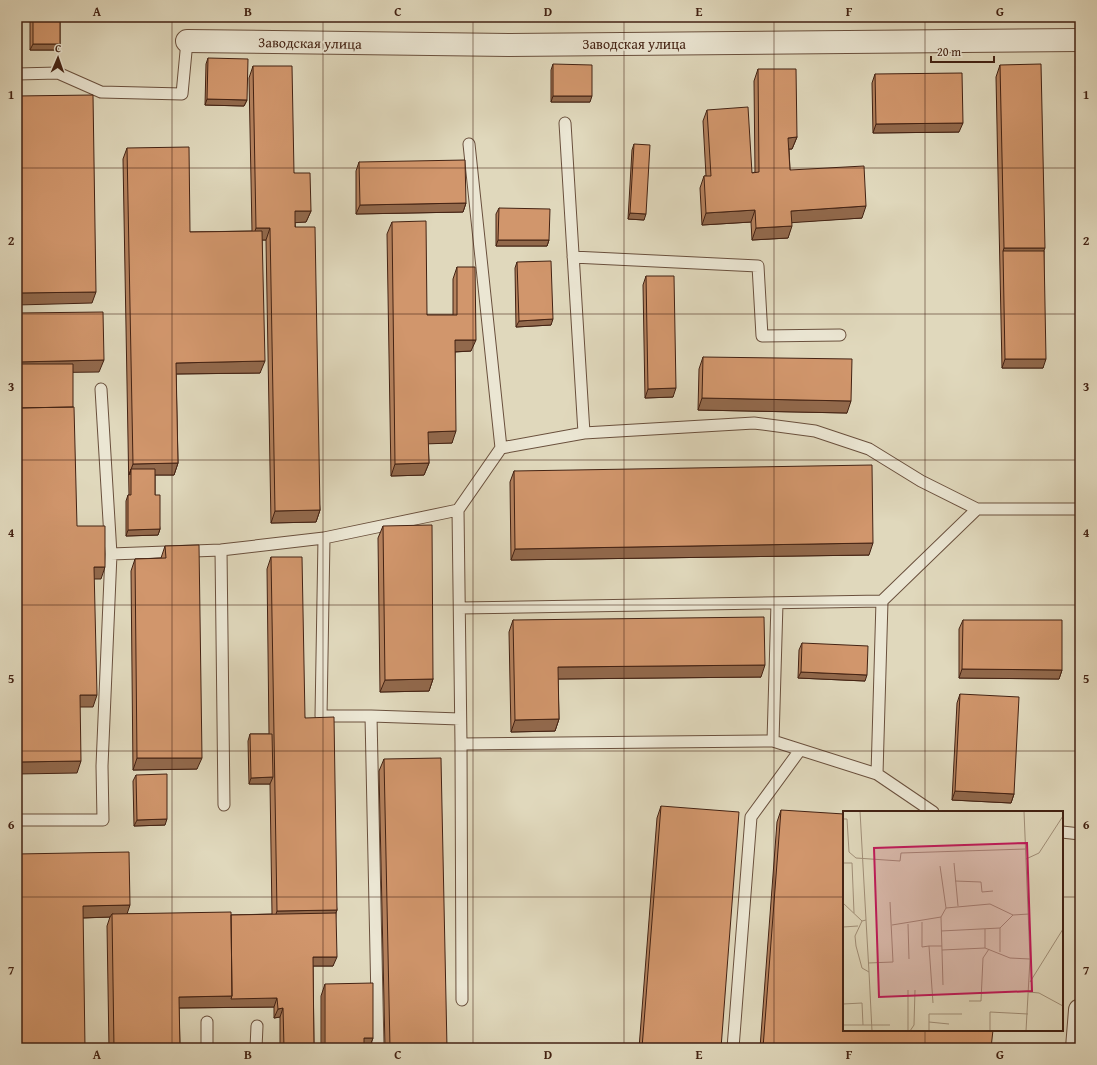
<svg xmlns="http://www.w3.org/2000/svg" width="1097" height="1065" font-family="'Gentium Book Plus',serif">
<style>
.lines{fill:none;stroke-linecap:round;stroke-linejoin:round}
.service-casing{stroke:#6a503d;stroke-width:13}
.minor-casing{stroke:#6a503d;stroke-width:24}
.tertiary-casing{stroke:#6a503d;stroke-width:24}
.service{stroke:#ebe6d3;stroke-width:11}
.minor{stroke:#ebe6d3;stroke-width:22}
.tertiary{stroke:#ebe6d3;stroke-width:22}
.wall{fill:#b4815d;stroke:#432213}
.shaded-wall{fill:#92694c;stroke:#432213}
.building{fill:#d1966c;stroke:#432213}
.grid{fill:none;stroke:#432213;stroke-width:1;stroke-opacity:0.55}
.labels{text-anchor:middle;dominant-baseline:central;stroke-width:3.5;stroke-linejoin:round;paint-order:stroke}
.street-label{font-size:14px;fill:#432213;stroke:#ebe6d3}
.inset-road{fill:none;stroke:#a18f78;stroke-width:1}
.view{fill:#c2185b;fill-opacity:0.15;stroke:#c2185b;stroke-width:2}
.inset-edge{fill:none;stroke:#432213;stroke-width:2}
.neatline{fill:none;stroke:#432213;stroke-width:1.5}
.grid-label{font-size:13px;text-anchor:middle;font-weight:bold;fill:#432213}
</style>
<rect width="100%" height="100%" fill="#e0d8bc"/>
<filter id="stains"><feTurbulence type="fractalNoise" baseFrequency=".005" numOctaves="4"/><feColorMatrix values="0 0 0 0 .2 0 0 0 0 .09 0 0 0 0 .02 0 0 0 .5 -.17"/></filter>
<radialGradient id="worn" r=".72"><stop offset=".6" stop-color="#630" stop-opacity="0"/><stop offset="1" stop-color="#630" stop-opacity=".3"/></radialGradient>
<g class="lines">
<defs>
<path id="service" d="M17 74 58 73 101 92 182 94 187 41
M565 123 584 433
M573 257 758 266 762 336 840 335
M501 448 584 433 754 423 815 431 869 449 921 481 977 509
M324 538 321 716H371L378 1048
M221 550 224 805
M111 554 221 550 324 538 458 510
M460 608 882 601 977 509H1080
M371 716 460 719
M773 741 777 603
M461 744 773 741 877 774 933 812
M877 774 882 601
M17 820H103L102 766 111 554 101 389
M1062 832 1080 834
M462 1000 461 744 458 510 501 448 469 144
M207 1022V1048
M256 1048 257 1026
M733 1048 751 817 800 750"/>
<path id="minor" d="M187 41 509 45 1080 40"/>
<path id="tertiary" d="M1077 1048 1080 1010"/>
</defs>
<use href="#service" class="service-casing"/>
<use href="#minor" class="minor-casing"/>
<use href="#tertiary" class="tertiary-casing"/>
<use href="#service" class="service"/>
<use href="#minor" class="minor"/>
<use href="#tertiary" class="tertiary"/>
</g>
<path class="wall" d="M31 17H60V44L58 50H30V19Z
M208 58 247 100 244 106 205 105 206 64Z
M553 64 590 102H551V70Z
M1000 65 1044 251 1043 368H1002L996 77Z
M253 66 294 173 311 211 306 222H295L320 510 316 522 271 523 266 240H262L260 373 176 374 178 463 174 475H155V495L160 529 158 535 126 536V501L128 495H129L123 159 127 148 190 232 252 231 249 78Z
M758 69 797 137 792 149H789L790 170 862 218 792 222 788 238 752 240 751 222 702 225 700 188 704 176H706L703 121 707 110 752 173 755 172 754 81Z
M875 74 959 132 873 133 872 83Z
M634 144 644 220 628 219 632 150Z
M359 162 466 203 463 212 356 214V171Z
M499 208 549 240 547 246H496V214Z
M392 222 427 315H453V279L457 267 471 351 455 352 452 443H428L429 463 424 475 391 476 387 234Z
M517 262 551 325 516 327 515 268Z
M646 276 673 397 645 398 643 285Z
M703 357 847 413 698 410 699 369Z
M514 471 869 555 511 560 510 482Z
M383 526 433 679 429 691 380 692 378 538Z
M165 546 197 769 133 770 131 571 135 559 161 558Z
M271 557 305 718 337 910 336 913 333 966H313L314 1048H280V1017L274 1018V1007L179 1008 180 1048H109L107 926 110 917 83 918 17 854 127 914 231 915 272 914 270 784H249L248 741 250 734H269L267 569Z
M513 620 761 677 558 679 559 719 555 731 511 732 509 632Z
M963 620 1062 670 1059 679 959 678V629Z
M802 643 865 681 798 678 799 650Z
M960 694 1014 794 1011 803 952 800 957 703Z
M384 759 447 1048H385L379 771Z
M136 775 165 825 134 826 133 781Z
M661 806 721 1048H639L657 818Z
M781 810 991 1048H760L777 822Z
M325 984 373 1038 369 1048H321V996Z"/>
<path class="shaded-wall" d="M33 44H60L58 50H30Z
M553 96H592L590 102H551Z
M207 99 247 100 244 106 205 105Z
M963 123 959 132 873 133 876 124Z
M797 137 792 149H784L788 138Z
M466 203 463 212 356 214 360 205Z
M866 206 862 218 787 223 791 211Z
M755 210 751 222 702 225 706 213Z
M295 211H311L306 222 290 223Z
M630 213 646 214 644 220 628 219Z
M792 226 788 238 752 240 756 228Z
M256 228H270L266 240H252Z
M498 240H549L547 246H496Z
M1004 248H1045L1040 260 1003 251Z
M96 292 92 303 17 305V293Z
M553 319 551 325 516 327 519 321Z
M455 340H476L471 351 451 352Z
M1005 359H1046L1043 368H1002Z
M104 360 99 372 17 373V362Z
M265 361 260 373 172 374 176 363Z
M676 388 673 397 645 398 648 389Z
M702 398 851 401 847 413 698 410Z
M456 431 452 443 424 444 428 432Z
M178 463 174 475H131V469L129 475 133 464Z
M429 463 424 475 391 476 395 464Z
M320 510 316 522 271 523 275 511Z
M160 529 158 535 126 536 128 530Z
M873 543 869 555 511 560 515 549Z
M94 567H105L101 579H90Z
M765 665 761 677 554 679 558 667Z
M962 669 1062 670 1059 679 959 678Z
M801 672 867 675 865 681 798 678Z
M433 679 429 691 380 692 385 680Z
M80 695H97L93 707H75Z
M559 719 555 731 511 732 515 720Z
M137 758H202L197 769 133 770Z
M81 761 77 773 17 774V762Z
M273 777 270 784H249L251 778Z
M955 791 1014 794 1011 803 952 800Z
M167 819 165 825 134 826 137 820Z
M130 905 126 917 112 914 110 917 79 918 83 906Z
M337 910 332 922 273 923 277 911Z
M313 957H337L333 966H309Z
M232 996 277 998 274 1007 174 1008 179 997Z
M283 1008 280 1017 274 1018 278 1009Z
M364 1038H373L369 1048H360Z"/>
<path class="building" d="M33 17H60V44H33Z
M208 58 248 59 247 100 207 99Z
M553 64 592 65V96H553Z
M1041 64 1045 248H1004L1000 65Z
M253 66H292L294 173H310L311 211H295V227H315L320 510 275 511 270 228H256Z
M758 69H796L797 137 788 138 790 170 864 166 866 206 791 211 792 226 756 228 755 210 706 213 704 176H711L707 110 748 107 752 173 759 172Z
M962 73 963 123 876 124 875 74Z
M93 95 96 292 17 293V96Z
M634 144 650 145 646 214 630 213Z
M189 147 190 232 262 231 265 361 176 363 178 463 133 464 127 148Z
M465 160 466 203 360 205 359 162Z
M499 208 550 209 549 240H498Z
M426 221 427 315H457V267H475L476 340H455L456 431 428 432 429 463 395 464 392 222Z
M1003 251H1044L1046 359H1005Z
M551 261 553 319 519 321 517 262Z
M646 276H674L676 388 648 389Z
M103 312 104 360 17 362V313Z
M703 357 852 359 851 401 702 398Z
M17 364H73V407L17 408Z
M74 407 77 526H105V567H94L97 695H80L81 761 17 762V408Z
M872 465 873 543 515 549 514 471Z
M131 469H155V495H160V529L128 530V495H131Z
M432 525 433 679 385 680 383 526Z
M199 545 202 758H137L135 559 166 558 165 546Z
M271 557H302L305 718 334 717 337 910 277 911Z
M764 617 765 665 558 667 559 719 515 720 513 620Z
M963 620H1062V670L962 669Z
M802 643 868 646 867 675 801 672Z
M960 694 1019 697 1014 794 955 791Z
M250 734H272L273 777 251 778Z
M441 758 447 1048H390L384 759Z
M167 774V819L137 820 136 775Z
M661 806 739 812 721 1048H642Z
M781 810 844 814V1030H993L991 1048H763Z
M129 852 130 905 83 906 85 1048H17V854Z
M231 912 232 996 179 997 180 1048H114L112 914Z
M336 913 337 957H313L314 1048H284L283 1008 278 1009 277 998 231 999 232 996 231 915Z
M373 983V1038H364V1048H325V984Z"/>
<path class="grid" d="M172 17V1048M323 17V1048M473 17V1048M624 17V1048M774 17V1048M925 17V812M17 168H1080M17 314H1080M17 460H1080M17 605H1080M17 751H1080M17 897H844M1062 897H1080M925 1030V1048"/>
<g class="labels">
<g class="street-label">
<text transform="translate(310 43) rotate(1)">Заводская улица</text>
<text x="634" y="44">Заводская улица</text>
</g>
</g>
<g transform="translate(843 811)">
<rect width="220" height="220" fill="#e0d8bc"/>
<path class="inset-road" d="M17 0 23 109M181 0 187 148 183 220M0 8H4L6 41 13 47 57 50 58 42 183 38M183 48 196 42 220 5M0 52H9L11 102M111 52 115 95M97 55 103 97 98 106 100 174M112 70 138 71 139 81 150 80M0 92 19 110 23 109 26 161 19 157 13 135 12 125 19 110M103 97 147 93 170 104M79 111V136L86 135 90 192M65 113 66 148M49 114 98 106M0 116 15 115M157 117V141M142 118V137M98 120 157 117 170 104 186 103M86 135H99M99 139 142 137 167 147 187 148M25 152 50 151 47 91M26 161 29 220M187 171 220 118M186 181 196 182 220 195M126 190H138L140 147 146 138M0 193 19 192 20 214M86 211 106 213M0 214H47M65 220V179M67 220 71 214 72 179M86 220V203H119M147 220V201L185 203"/>
<path class="view" d="M184 32 189 180 36 186 31 37Z"/>
<rect width="220" height="220" class="inset-edge"/>
</g>
<rect width="1097" height="1065" fill="none" stroke="#e0d8bc" stroke-width="44"/>
<g transform="translate(58 58) rotate(2)" stroke="#ebe6d3" stroke-width="3" paint-order="stroke">
<path d="M0-3L7 15L0 10L-7 15Z" fill="#432213"/>
<text y="-6" font-size="11" font-weight="bold" text-anchor="middle" fill="#432213">С</text>
</g>
<path d="M931 56v6h63v-6" fill="none" stroke="#432213" stroke-width="2"/>
<text x="937" y="56" font-size="12" fill="#432213" stroke="#ebe6d3" stroke-width="3" paint-order="stroke">20 m</text>
<rect x="22" y="22" width="1053" height="1021" class="neatline"/>
<g class="grid-label">
<text x="97" y="16">A</text>
<text x="248" y="16">B</text>
<text x="398" y="16">C</text>
<text x="548" y="16">D</text>
<text x="699" y="16">E</text>
<text x="849" y="16">F</text>
<text x="1000" y="16">G</text>
<text x="11" y="99">1</text>
<text x="1086" y="99">1</text>
<text x="11" y="245">2</text>
<text x="1086" y="245">2</text>
<text x="11" y="391">3</text>
<text x="1086" y="391">3</text>
<text x="11" y="537">4</text>
<text x="1086" y="537">4</text>
<text x="11" y="683">5</text>
<text x="1086" y="683">5</text>
<text x="11" y="829">6</text>
<text x="1086" y="829">6</text>
<text x="11" y="975">7</text>
<text x="1086" y="975">7</text>
<text x="97" y="1059">A</text>
<text x="248" y="1059">B</text>
<text x="398" y="1059">C</text>
<text x="548" y="1059">D</text>
<text x="699" y="1059">E</text>
<text x="849" y="1059">F</text>
<text x="1000" y="1059">G</text>
</g>
<rect width="100%" height="100%" filter="url(#stains)"/>
<rect width="100%" height="100%" fill="url(#worn)"/>
</svg>
